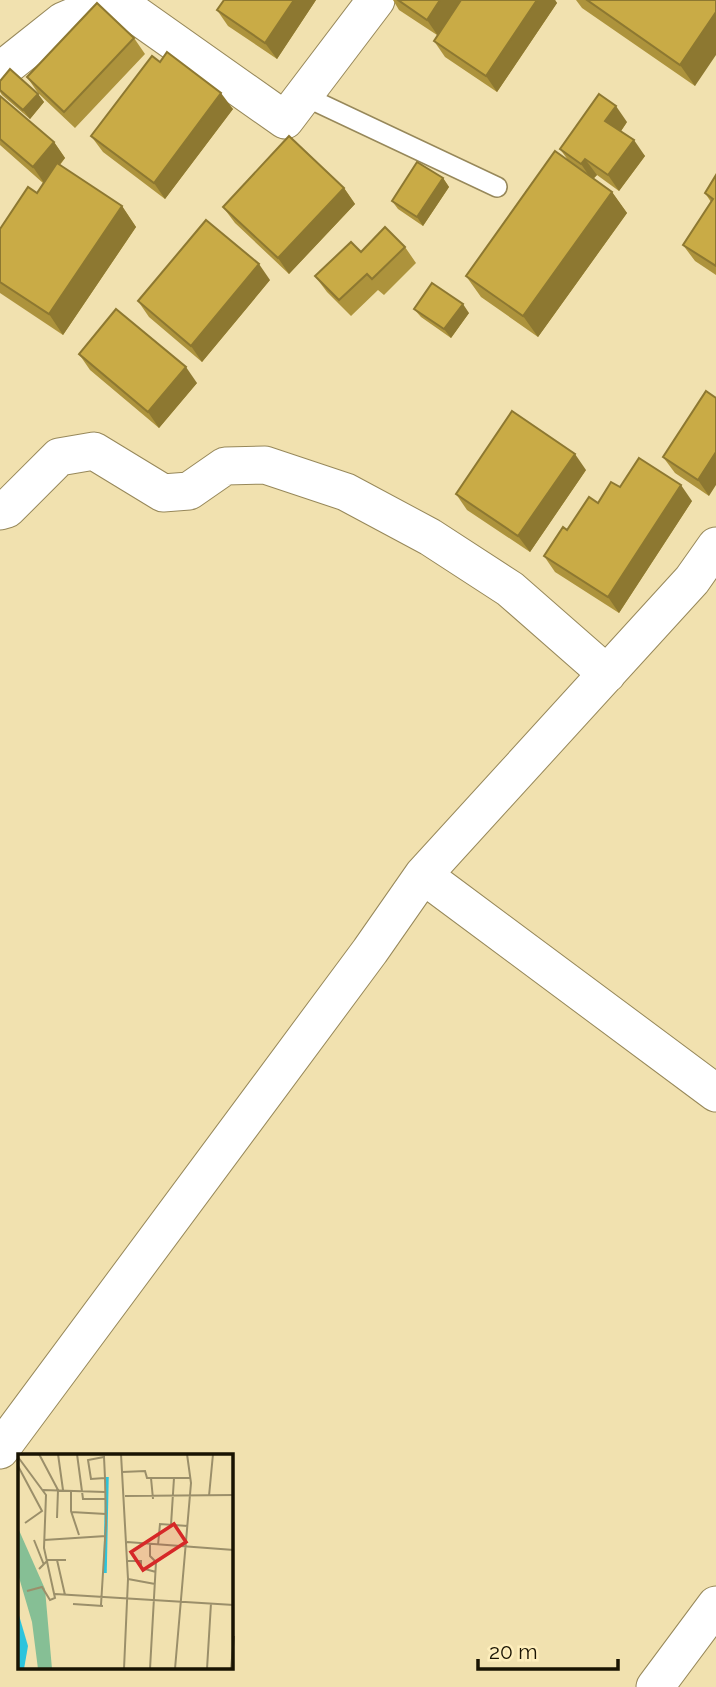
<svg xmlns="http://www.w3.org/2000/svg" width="716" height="1687" font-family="Raleway,sans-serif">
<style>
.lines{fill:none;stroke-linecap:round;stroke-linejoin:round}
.lane-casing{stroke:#97885a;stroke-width:22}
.street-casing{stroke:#97885a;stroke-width:39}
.lane{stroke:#fff;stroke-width:19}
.street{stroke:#fff;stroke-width:37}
.wall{fill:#ad933c}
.shaded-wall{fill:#8d7831}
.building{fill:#c9ab46;stroke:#8d7831;stroke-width:2}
.inset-river{fill:none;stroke:#2cc4dd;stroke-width:3.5}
.inset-road{fill:none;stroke:#9b8f6a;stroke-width:2}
.view{fill:#d62828;fill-opacity:0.15;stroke:#d62828;stroke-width:3.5}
.inset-edge{fill:none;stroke:#191302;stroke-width:3.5}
</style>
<rect width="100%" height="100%" fill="#f1e1af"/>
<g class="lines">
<defs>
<path id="lane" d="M304 96 497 187"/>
<path id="street" d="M115 0 285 120 376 0
M0 71 63 21 113 0
M0 511 7 509 59 457 94 451 163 493 189 491 225 466 265 465 346 492 430 537 510 589 607 674
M423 875 716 1093
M0 1450 370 951 423 875 692 580 716 546
M655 1687 716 1605"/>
</defs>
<use href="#lane" class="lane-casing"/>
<use href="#street" class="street-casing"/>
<use href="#lane" class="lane"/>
<use href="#street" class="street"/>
</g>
<path class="wall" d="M224 0H316L277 59 228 26 217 10Z
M393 0H555L557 3 497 92 445 57 434 41 437 35 399 10Z
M576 0H716L695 86 582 8Z
M134 38 145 54 75 128 38 93 27 77Z
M160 62 233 109 165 199 103 152 91 136Z
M0 81 38 94 44 102 30 119 2 95 0 92Z
M0 96 54 142 65 158 60 165 122 206 136 227 63 335 0 293V229L37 193 43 183 0 145Z
M627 122 621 131 645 156 619 191 597 175 593 179 612 192 627 213 538 337 481 297 466 276 568 160 560 149Z
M716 175V275L695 261 683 245 711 202 705 193Z
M443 178 449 187 423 226 398 209 392 201Z
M344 188 355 204 289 274 235 223 223 207Z
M405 247 416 263 384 295 378 290 351 316 327 292 315 276 361 252Z
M270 280 202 362 149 317 138 301Z
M414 309 469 313 451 338 421 317Z
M79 354 197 383 159 428 90 370Z
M706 391 709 496 675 473 663 457Z
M586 470 530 552 467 510 456 494Z
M620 487 692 501 619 613 555 572 544 556 567 530 598 503Z"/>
<path class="shaded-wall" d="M294 0H316L277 59 265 43Z
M440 0H462L438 36 427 20Z
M537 0H555L557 3 497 92 486 76Z
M716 12V55L695 86 680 65Z
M221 93 233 109 165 199 154 183Z
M38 94 44 102 30 119 23 110Z
M616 106 627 122 617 137 605 121Z
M634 140 645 156 619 191 608 175Z
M54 142 65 158 44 183 33 167Z
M585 159 597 175 592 180 581 164Z
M443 178 449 187 423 226 417 217Z
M344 188 355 204 289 274 278 258Z
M612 192 627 213 538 337 523 316Z
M122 206 136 227 63 335 49 314Z
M259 264 270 280 202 362 191 346Z
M463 304 469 313 451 338 444 329Z
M186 367 197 383 159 428 148 412Z
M716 452V485L709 496 698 480Z
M575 454 586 470 530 552 518 536Z
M681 485 692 501 619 613 608 597Z"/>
<path class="building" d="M224 0H294L265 43 217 10Z
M398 0H440L427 20Z
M461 0H537L486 76 434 41Z
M587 0H716V12L680 65Z
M97 3 134 38 64 112 27 77Z
M167 52 221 93 154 183 91 136 152 56 160 62Z
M10 69 38 94 23 110 0 90V81Z
M599 94 616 106 605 121 634 140 608 175 585 159 581 164 560 149Z
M0 96 54 142 33 167 0 139Z
M289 136 344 188 278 258 223 207Z
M555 151 612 192 523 316 466 276Z
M417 162 443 178 417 217 392 201Z
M57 163 122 206 49 314 0 282V229L28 187 37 193Z
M716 175V266L683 245 713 199 705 193Z
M206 220 259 264 191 346 138 301Z
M385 227 405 247 372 279 367 274 339 300 315 276 351 242 361 252Z
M432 283 463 304 444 329 414 309Z
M116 309 186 367 148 412 79 354Z
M706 391 716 398V452L698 480 663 457Z
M512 411 575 454 518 536 456 494Z
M639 458 681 485 608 597 544 556 563 527 567 530 589 497 598 503 611 482 620 487Z"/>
<g transform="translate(18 1454)">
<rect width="215" height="215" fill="#f1e1af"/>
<path d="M0 74 27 135 34 215H20L14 168 0 120Z" fill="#86bf95"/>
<path d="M0 158 10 192 6 215H0Z" fill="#2cc4dd"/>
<path class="inset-river" d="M87 119 89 23"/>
<path class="inset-road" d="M21 0 40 36 39 64M40 0 45 36M59 0 65 45H88M103 0 110 125 106 215M0 3 28 41 26 94 37 144 32 146 24 133 9 137M0 12 24 57 7 69M104 18 127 17 129 24H172M133 24 135 45M25 36 87 38M53 37V57L61 81M107 42 216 41M191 42 195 0M53 58 88 60M153 71 156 24M16 86 26 111M26 86 88 82M109 88 216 96M140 91 142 70 170 72M39 106 47 141M110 107H123V114L138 118M21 115 30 106H48M110 125 137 130M37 140 216 151M55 150 85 152M83 151 88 70 87 24 86 3 70 6 73 25 87 24M132 215 138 108 132 102V90M157 215 173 29 169 0M189 215 193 149M213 215 216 182"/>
<path class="view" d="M156 70 168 88 125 116 113 98Z"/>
<rect width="215" height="215" class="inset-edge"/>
</g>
<path d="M478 1659v10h140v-10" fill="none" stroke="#191302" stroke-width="3.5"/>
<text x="489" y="1659" font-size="21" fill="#191302" stroke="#feeebc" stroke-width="5" paint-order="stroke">20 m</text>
</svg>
